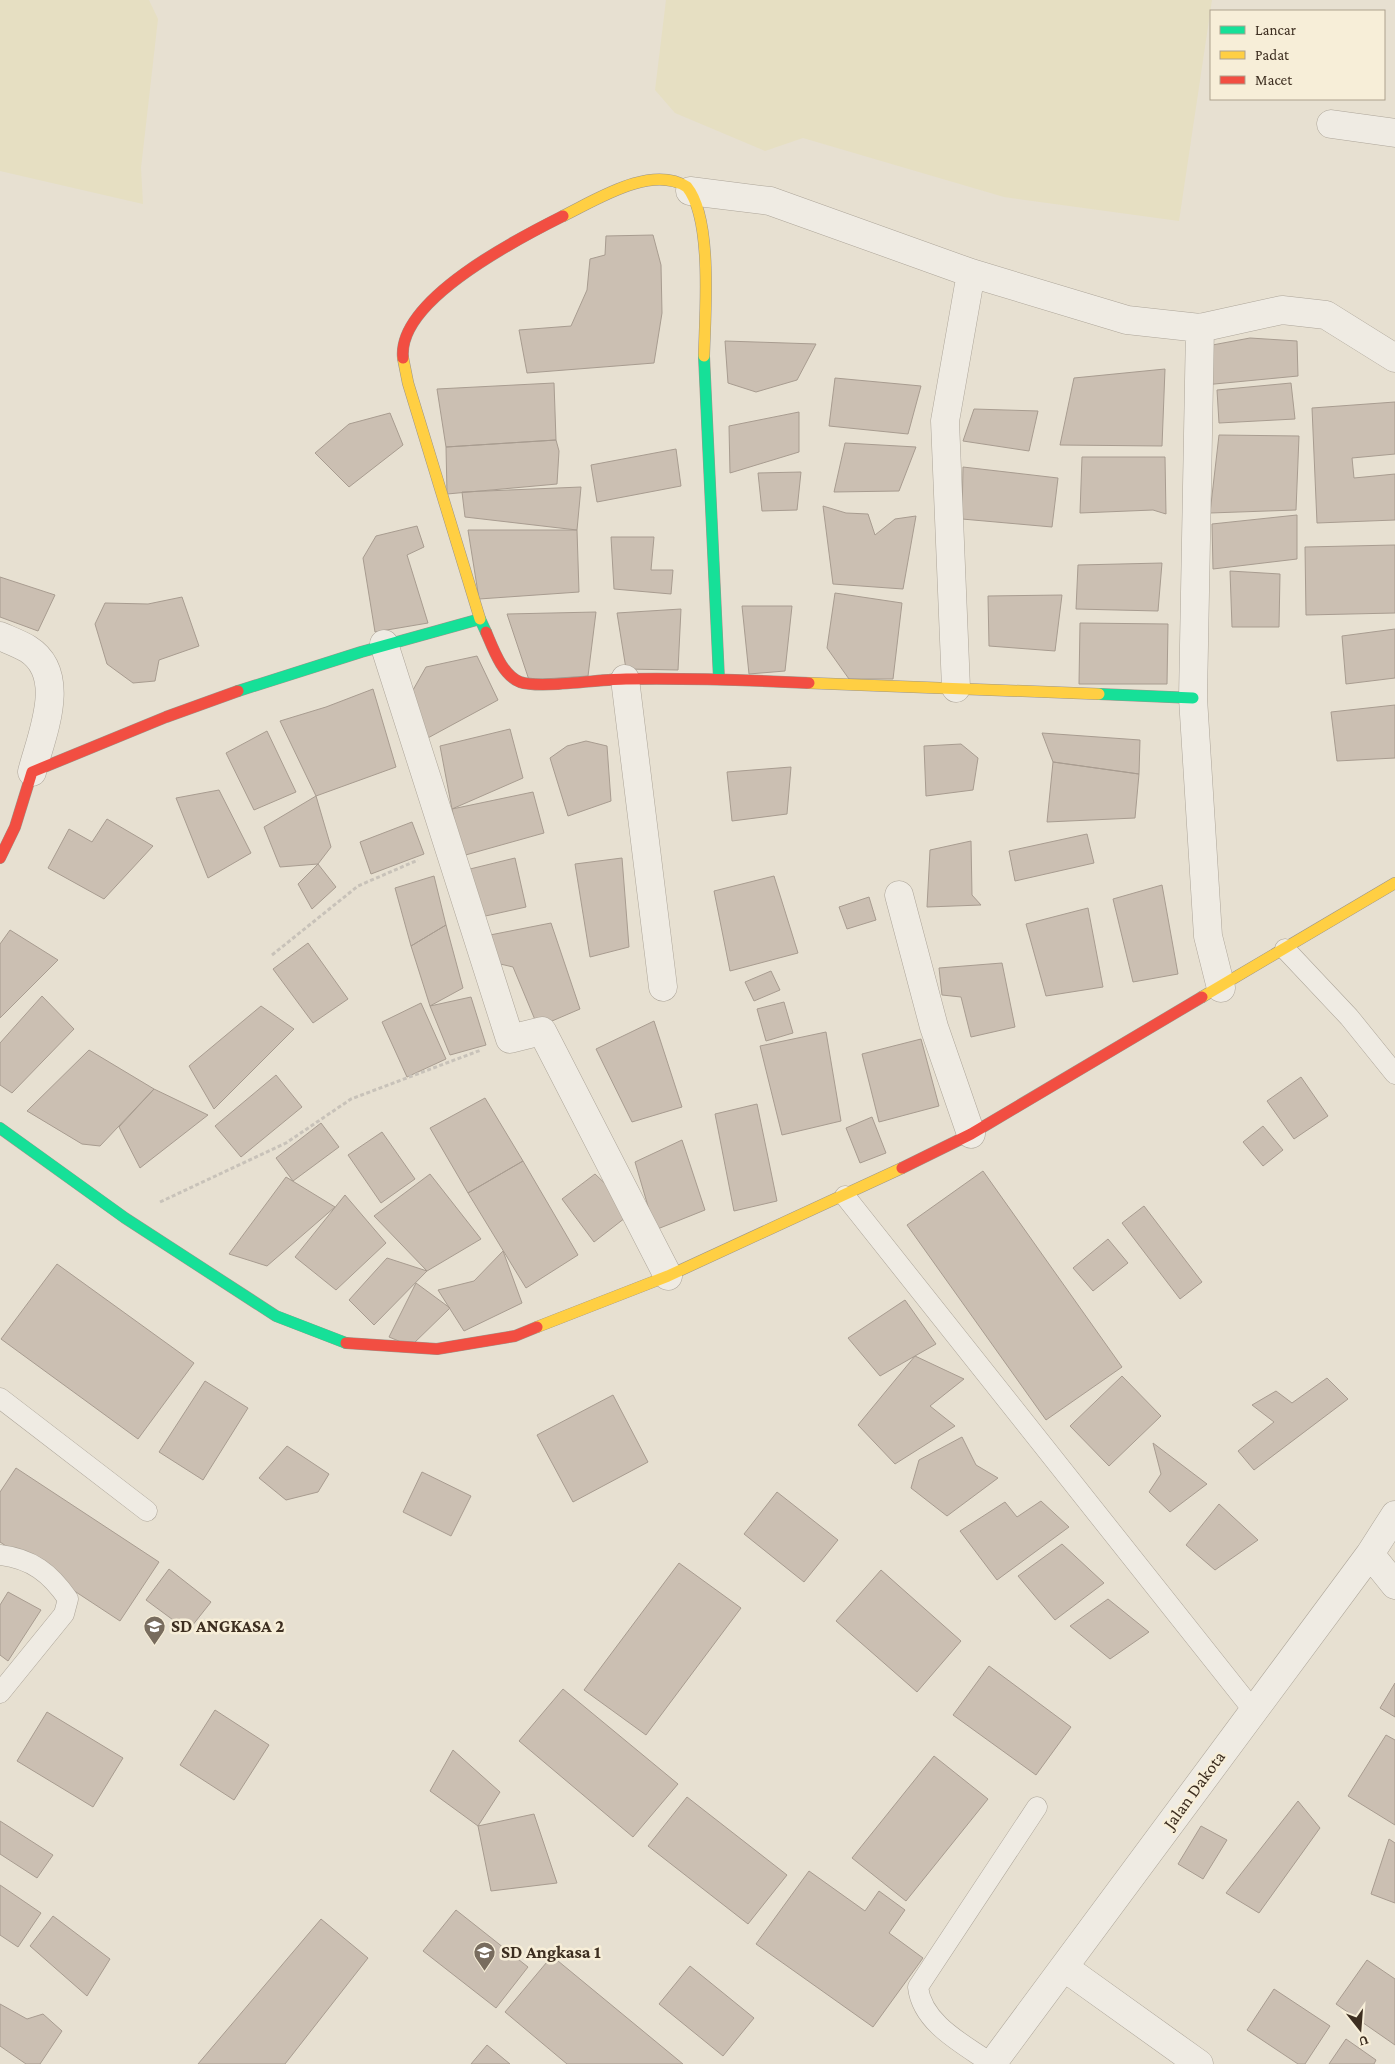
<svg xmlns="http://www.w3.org/2000/svg" width="1395" height="2064" font-family="'Crimson Pro',serif">
<style>
.farmland{fill:#e6dfc2}
.building{fill:#cbbfb2;stroke:#a89c90}
.lines{fill:none;stroke-linecap:round;stroke-linejoin:round}
.lane-casing{stroke:#ada599;stroke-width:21}
.street-casing{stroke:#ada599;stroke-width:29}
.fast-casing{stroke:#9c958a;stroke-width:12}
.slow-casing{stroke:#9c958a;stroke-width:12}
.jam-casing{stroke:#9c958a;stroke-width:12}
.path{stroke:#c8c2b9;stroke-width:3;stroke-dasharray:4 2.5;stroke-linecap:butt}
.lane{stroke:#efebe3;stroke-width:20}
.street{stroke:#efebe3;stroke-width:28}
.fast{stroke:#16e098;stroke-width:11}
.slow{stroke:#ffcf43;stroke-width:11}
.jam{stroke:#f24e42;stroke-width:11}
.labels{text-anchor:middle;dominant-baseline:central;stroke-width:5;stroke-linejoin:round;paint-order:stroke}
.poi-label{font-size:18px;font-weight:bold;fill:#3d2e20;stroke:#f7eed8;text-anchor:start}
.street-label{font-size:18px;fill:#3d2e20;stroke:#f7eed8}
</style>
<rect width="100%" height="100%" fill="#e7e0d1"/>
<path class="farmland" d="M0 0H149L158 19 141 168 143 204 0 171Z
M666 0H1212L1179 221 1004 197 803 138 765 151 675 113 655 90Z"/>
<path class="building" d="M653 235 661 265 662 313 654 363 527 373 519 330 571 326 587 290 590 259 605 255 606 236Z
M1250 338 1297 341 1298 376 1204 385 1207 346Z
M725 341 816 344 797 380 756 392 728 383Z
M1165 369 1162 446 1060 445 1074 378Z
M835 378 921 386 908 434 829 426Z
M554 383 556 440 446 447 437 389Z
M1291 383 1295 419 1219 423 1217 390Z
M1395 402V454L1352 458 1354 478 1395 474V520L1317 523 1312 408Z
M974 409 1038 411 1029 451 963 441Z
M799 412V452L730 473 729 426Z
M390 413 403 445 349 487 315 453 349 424Z
M1219 435 1299 436 1296 510 1210 513Z
M556 440 559 451 557 484 447 494 446 447Z
M845 443 916 447 899 491 834 492Z
M676 449 681 486 597 502 591 465Z
M1082 457H1165L1166 514 1153 510 1080 513Z
M963 467 1058 478 1052 527 962 519Z
M801 472 797 510 762 511 758 473Z
M581 487 577 530 465 517 462 492Z
M823 506 846 513 868 514 875 535 895 519 916 516 903 589 833 584Z
M1297 515V559L1213 569 1212 524Z
M417 526 424 547 407 555 428 623 375 632 363 558 376 536Z
M468 530H577L579 592 479 599Z
M611 537H654L651 570H673L671 594 614 589Z
M1395 545V613L1306 615 1305 547Z
M1162 563 1158 611 1076 609 1078 565Z
M1230 571 1280 574 1279 627H1232Z
M0 577 55 595 38 631 0 617Z
M835 593 902 603 893 679H849L827 648Z
M1062 595 1055 651 989 646 988 596Z
M182 597 199 646 159 660 155 681 133 683 107 664 95 624 105 603 148 604Z
M742 606H792L785 671 749 674Z
M681 609 678 670 626 669 617 613Z
M596 612 588 676 529 680 507 614Z
M1080 623 1168 624 1167 684H1079Z
M1395 629V678L1346 684 1342 636Z
M477 656 498 700 426 739 413 690 426 667Z
M373 689 396 767 316 796 280 721 326 707Z
M1395 705V758L1337 761 1331 712Z
M510 729 523 778 452 809 440 746Z
M267 731 296 792 254 810 226 753Z
M1042 733 1140 740 1139 774 1053 762Z
M586 741 607 746 611 801 568 816 550 758 567 746Z
M961 744 978 758 973 790 926 796 924 746Z
M1053 762 1139 774 1135 818 1047 822Z
M791 767 787 814 732 821 727 772Z
M219 790 251 853 208 878 176 798Z
M533 792 544 833 462 856 452 809Z
M316 796 331 847 318 864 280 867 264 827Z
M107 819 153 846 104 899 48 868 69 829 92 842Z
M412 822 424 854 371 874 360 842Z
M1087 834 1094 863 1015 881 1009 851Z
M971 841 972 895 981 905 927 907 930 850Z
M515 858 526 907 481 917 470 869Z
M622 858 629 947 590 957 575 864Z
M318 864 336 887 312 909 298 884Z
M434 876 446 925 411 946 395 888Z
M774 876 798 953 730 971 714 891Z
M1162 885 1178 974 1133 982 1113 899Z
M869 897 876 920 847 929 839 907Z
M1088 908 1103 987 1046 996 1026 924Z
M551 923 580 1009 538 1027 513 967 496 963 490 935Z
M446 925 463 988 430 1006 411 946Z
M10 930 58 960 0 1018V944Z
M308 943 348 999 313 1023 273 969Z
M1002 963 1015 1027 971 1037 961 997 942 995 939 968Z
M771 971 780 990 754 1001 745 982Z
M42 996 74 1029 12 1093 0 1085V1043Z
M471 997 486 1045 450 1055 430 1006Z
M784 1002 793 1033 766 1041 757 1009Z
M421 1003 446 1059 407 1077 382 1022Z
M261 1006 294 1029 214 1109 189 1066Z
M654 1021 682 1107 632 1122 596 1049Z
M826 1032 841 1121 782 1135 760 1046Z
M921 1039 939 1106 879 1122 862 1054Z
M89 1050 154 1089 100 1146 82 1144 27 1111Z
M276 1075 302 1107 241 1157 215 1126Z
M1301 1077 1328 1116 1294 1139 1267 1101Z
M154 1089 208 1115 140 1168 119 1127Z
M485 1098 523 1161 468 1193 430 1128Z
M757 1104 777 1201 734 1211 715 1114Z
M872 1117 886 1153 860 1163 846 1128Z
M321 1123 339 1147 293 1181 276 1158Z
M1263 1126 1283 1150 1263 1166 1243 1142Z
M382 1132 415 1179 381 1203 348 1155Z
M682 1140 705 1210 655 1230 635 1162Z
M523 1161 578 1255 526 1288 468 1193Z
M983 1171 1122 1367 1046 1420 907 1225Z
M430 1174 481 1239 427 1271 374 1216Z
M595 1174 634 1211 594 1242 562 1199Z
M286 1177 335 1207 267 1266 229 1254Z
M345 1195 386 1243 336 1290 295 1257Z
M1144 1206 1202 1282 1180 1299 1122 1223Z
M1108 1239 1128 1263 1093 1291 1073 1268Z
M503 1251 522 1303 464 1331 438 1290 474 1281Z
M387 1258 427 1271 374 1325 349 1300Z
M57 1264 194 1363 138 1439 1 1339Z
M416 1283 450 1308 411 1346 389 1337Z
M905 1300 936 1344 880 1376 848 1338Z
M915 1356 964 1379 930 1406 955 1426 895 1464 858 1425Z
M1122 1376 1161 1416 1109 1466 1070 1426Z
M1327 1378 1348 1399 1254 1470 1238 1451 1274 1422 1252 1405 1276 1391 1292 1403Z
M205 1381 248 1408 203 1480 159 1452Z
M613 1395 648 1462 573 1502 537 1435Z
M962 1437 976 1465 998 1478 947 1516 911 1488 919 1460Z
M1153 1443 1207 1484 1170 1512 1149 1492 1161 1474Z
M287 1446 329 1474 318 1492 286 1500 259 1478Z
M16 1468 159 1562 120 1621 0 1542V1492Z
M422 1472 471 1496 451 1536 403 1512Z
M777 1492 838 1540 804 1582 744 1534Z
M1041 1501 1069 1527 997 1580 960 1531 1005 1502 1017 1517Z
M1219 1504 1258 1540 1215 1570 1186 1545Z
M1062 1544 1104 1583 1055 1620 1018 1576Z
M679 1563 741 1608 646 1735 584 1690Z
M169 1569 211 1602 188 1631 146 1600Z
M881 1570 961 1641 917 1692 836 1621Z
M8 1592 41 1610 8 1661 0 1655V1605Z
M1108 1599 1149 1632 1110 1659 1070 1626Z
M989 1666 1071 1727 1036 1775 953 1715Z
M1395 1683V1717L1380 1708Z
M563 1689 678 1784 633 1837 519 1741Z
M215 1710 269 1745 234 1800 180 1765Z
M47 1712 123 1758 93 1807 17 1761Z
M1386 1735 1395 1740V1825L1348 1796Z
M453 1750 500 1792 478 1826 430 1791Z
M934 1756 988 1799 906 1901 852 1858Z
M687 1797 787 1875 748 1924 648 1846Z
M1298 1801 1320 1828 1259 1913 1226 1893Z
M534 1814 557 1883 491 1891 478 1826Z
M0 1821 53 1855 37 1878 0 1854Z
M1201 1826 1227 1840 1203 1879 1178 1864Z
M1389 1839 1395 1843V1903L1371 1894Z
M809 1871 865 1911 879 1891 905 1910 889 1933 923 1958 873 2027 756 1944Z
M0 1885 41 1913 18 1947 0 1935Z
M456 1910 528 1967 496 2008 423 1951Z
M53 1916 110 1959 87 1996 30 1946Z
M321 1919 368 1958 285 2064H198Z
M552 1956 683 2064H567L505 2012Z
M1367 1960 1395 1979V2045L1336 2004Z
M690 1966 754 2018 723 2056 659 2004Z
M1274 1989 1330 2026 1305 2064H1298L1247 2030Z
M0 2004 27 2019 43 2014 62 2031 40 2064H26L0 2046Z
M1346 2039 1376 2060 1374 2064H1329Z
M487 2045 510 2064H471Z"/>
<g class="lines">
<defs>
<path id="lane" d="M1285 949 1349 1017 1395 1074
M845 1196 1253 1710
M0 1398 147 1511
M0 1555C32 1559 50 1573 68 1599L64 1614 0 1693
M992 2064C965 2045 922 2024 918 1987L1037 1807"/>
<path id="street" d="M1331 124 1395 133
M690 191 770 201 971 273 1127 320 1200 328 1282 310 1326 315 1395 358
M1200 328 1193 698 1208 936 1221 988
M0 636C9 640 20 644 28 649 69 675 41 736 32 772
M384 644 510 1039 542 1031 668 1276
M625 679 663 987
M956 688 945 421 971 273
M899 895 934 1027 971 1134
M1370 1554 1395 1585
M1065 1968 1199 2064
M992 2064 1370 1554 1395 1515"/>
<path id="fast" d="M704 356 719 679
M238 691 361 652 480 619 486 632
M1099 694 1193 698
M0 1128 125 1218 276 1316 346 1343"/>
<path id="slow" d="M563 216C596 200 651 164 687 187 713 219 705 314 704 356
M403 358 408 383 480 619
M809 683 1099 694
M1202 997 1395 883
M537 1327 668 1276 902 1168"/>
<path id="jam" d="M403 358C397 300 519 238 563 216
M486 632C493 648 502 675 520 682 540 689 601 679 626 679 687 678 748 680 809 683
M0 858 15 827 32 772 166 717 238 691
M902 1168 971 1134 1202 997
M346 1343 437 1349 515 1336 537 1327"/>
</defs>
<use href="#lane" class="lane-casing"/>
<use href="#street" class="street-casing"/>
<use href="#fast" class="fast-casing"/>
<use href="#slow" class="slow-casing"/>
<use href="#jam" class="jam-casing"/>
<path class="path" d="M272 955 358 886 418 860
M160 1202 286 1143 351 1099 481 1050"/>
<use href="#lane" class="lane"/>
<use href="#street" class="street"/>
<use href="#fast" class="fast"/>
<use href="#slow" class="slow"/>
<use href="#jam" class="jam"/>
</g>
<defs>
<symbol id="school-pin" viewBox="-11 -11 22 30"><path d="M0 17L-7.5 6A9.5 9.5 0 1 1 7.5 6Z" fill="#786c5e" stroke="#f7eed8"/><path d="M0-5L7-2L0 1L-7-2ZM-4 1L0 2.5L4 1V4Q0 6-4 4Z" fill="#fff"/></symbol>
</defs>
<g fill-rule="evenodd">
<use href="#school-pin" x="142" y="1614" width="25" height="34"/>
<use href="#school-pin" x="472" y="1940" width="25" height="34"/>
</g>
<g class="labels">
<g class="poi-label">
<text x="171" y="1626">SD ANGKASA 2</text>
<text x="501" y="1952">SD Angkasa 1</text>
</g>
<g class="street-label">
<text transform="translate(1194 1790) rotate(-54)">Jalan Dakota</text>
</g>
</g>
<rect x="1210" y="10" width="175" height="90" fill="#f7eed8" stroke="#ada18e"/>
<rect x="1220" y="26" width="25" height="8" fill="#16e098" stroke="#ada18e"/>
<text x="1255" y="35" font-size="15" fill="#3d2e20">Lancar</text>
<rect x="1220" y="51" width="25" height="8" fill="#ffcf43" stroke="#ada18e"/>
<text x="1255" y="60" font-size="15" fill="#3d2e20">Padat</text>
<rect x="1220" y="76" width="25" height="8" fill="#f24e42" stroke="#ada18e"/>
<text x="1255" y="85" font-size="15" fill="#3d2e20">Macet</text>
<g transform="translate(1360 2029) rotate(163)" stroke="#f7eed8" stroke-width="4" paint-order="stroke">
<path d="M0-4L9 19L0 12L-9 19Z" fill="#3d2e20"/>
<text y="-8" font-size="14" font-weight="bold" text-anchor="middle" fill="#3d2e20">U</text>
</g>
</svg>
